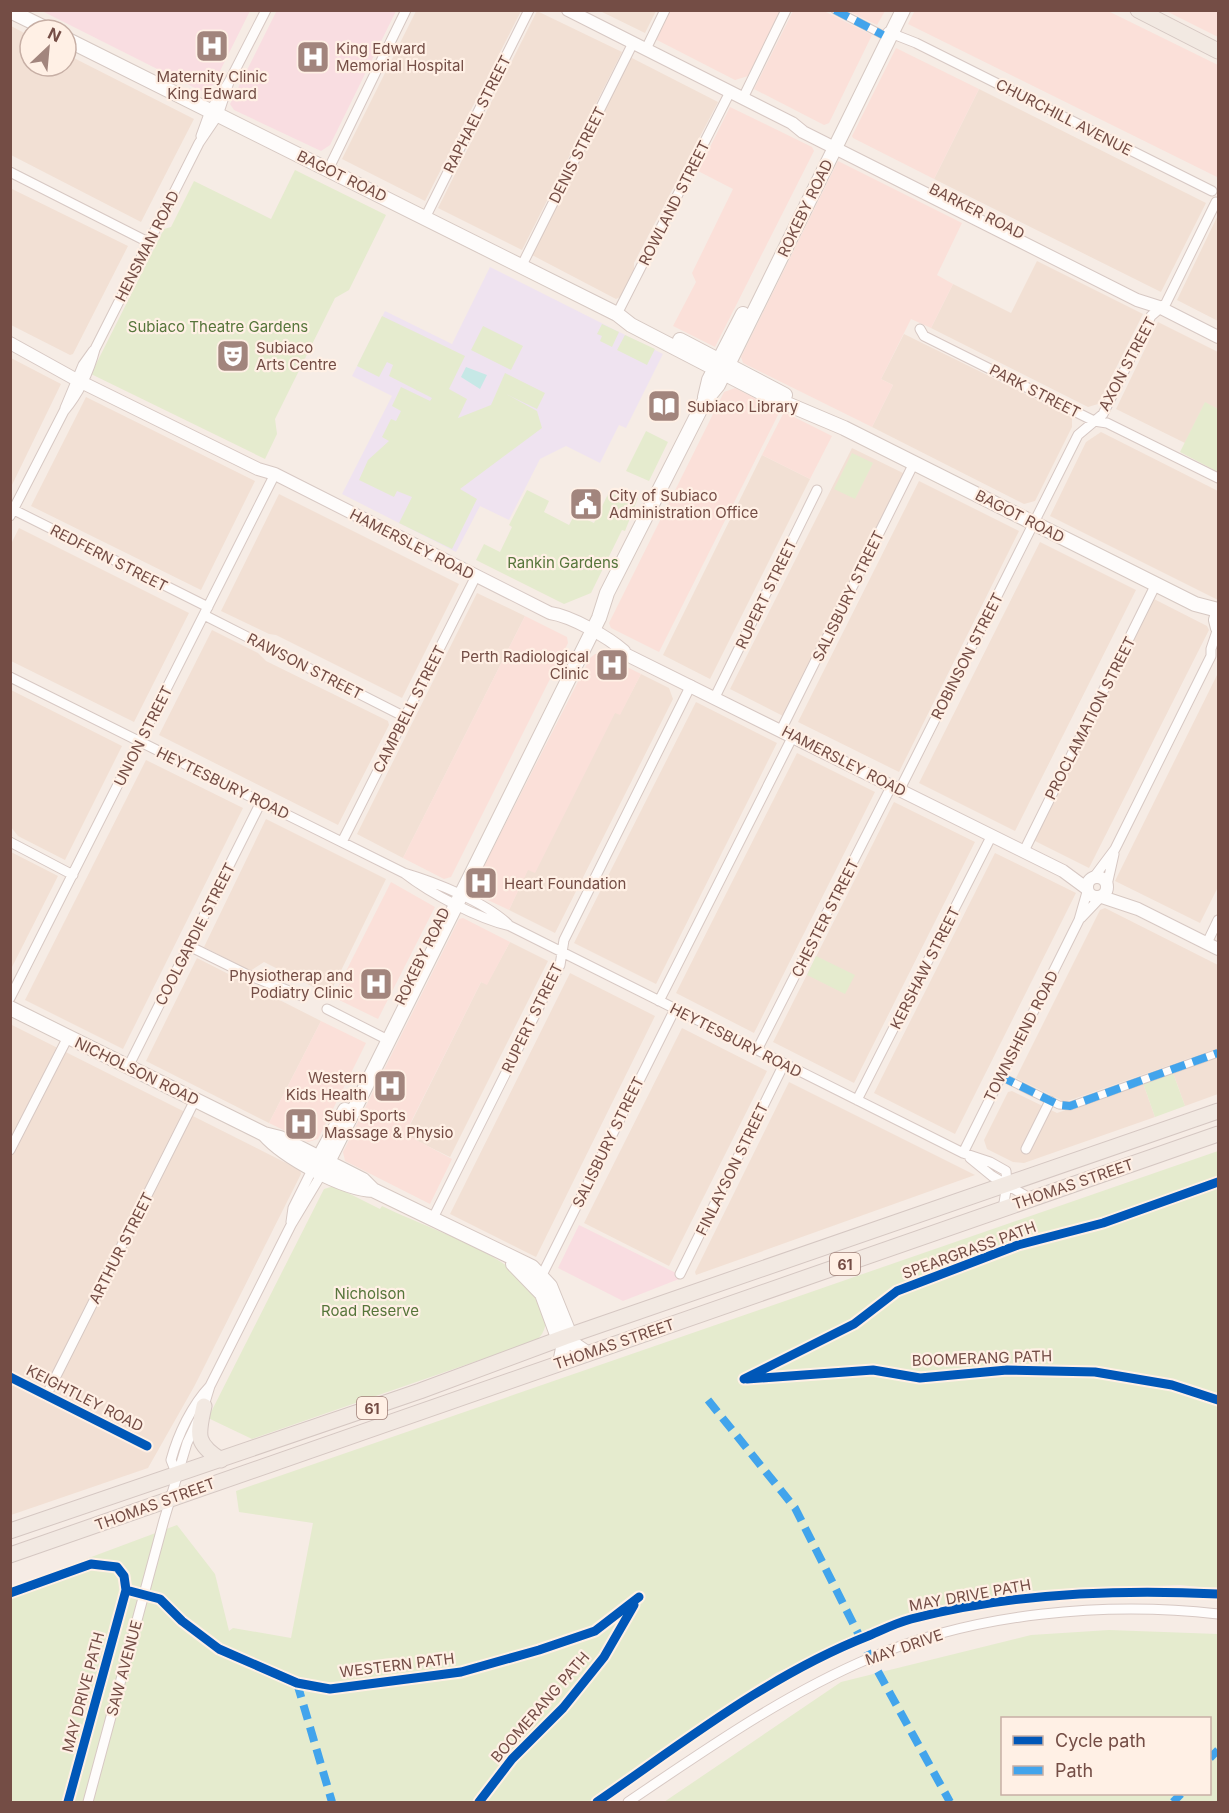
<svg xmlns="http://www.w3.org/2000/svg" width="1229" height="1813" font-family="Inter,sans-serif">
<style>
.residential{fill:#f2e0d4}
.commercial{fill:#fbe0d9}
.education{fill:#efe3f0}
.medical{fill:#f9dde1}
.green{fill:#e5ebce;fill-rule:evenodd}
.water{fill:#c6e8e6}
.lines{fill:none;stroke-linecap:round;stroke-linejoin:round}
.pedestrian-casing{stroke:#d7c8c3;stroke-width:9}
.minor-casing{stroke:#d7c8c3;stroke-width:11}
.tertiary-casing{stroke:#d7c8c3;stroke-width:14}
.secondary-casing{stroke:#d6c8c2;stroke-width:16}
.primary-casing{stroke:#d5c7c2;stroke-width:17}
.pedestrian{stroke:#fefcfb;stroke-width:7}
.minor{stroke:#fefcfb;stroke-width:9}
.tertiary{stroke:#fefcfb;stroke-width:12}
.secondary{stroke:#fefcfb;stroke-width:14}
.primary{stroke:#f2e9e2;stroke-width:15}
.quiet{stroke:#42a4ec;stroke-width:8;stroke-dasharray:15 8;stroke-linecap:butt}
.cycleway-casing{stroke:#fff0e5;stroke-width:13}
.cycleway{stroke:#0057b8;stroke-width:9}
.labels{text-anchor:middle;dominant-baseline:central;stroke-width:4.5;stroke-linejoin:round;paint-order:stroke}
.shield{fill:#fff0e5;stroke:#9e7e75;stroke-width:1.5}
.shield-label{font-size:14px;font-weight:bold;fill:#744d45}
.poi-label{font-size:15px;fill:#744d45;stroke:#fff0e5;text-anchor:start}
.street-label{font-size:15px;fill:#744d45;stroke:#fff0e5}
.park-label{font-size:15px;fill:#56753a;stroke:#fff0e5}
</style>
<rect width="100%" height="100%" fill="#f6ece5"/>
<path class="residential" d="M416 11H521L425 201 342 159Z
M537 11 622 52 522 250 438 208Z
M600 11H656L645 33Z
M11 26 30 36V66H66V54L194 119 141 222 11 155Z
M630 57 718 102 634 263V271L622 296 616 299 532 255Z
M979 89 1206 203 1161 292 934 179Z
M10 188 128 246 73 354 70 355 11 325Z
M1218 215V321L1177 300Z
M1037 261 1143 314 1098 404 1088 407 931 328 953 284 1011 313Z
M1158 322 1218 352V409L1205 403 1185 443 1116 409Z
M904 334 1072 417V427L1035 501 1024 504 872 427 893 385 881 379Z
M11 358 61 384 11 487Z
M86 397 255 481 201 590 31 506Z
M1101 432 1218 491V600L1050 516 1086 442Z
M852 448 905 474 783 716 730 689Z
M762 455 810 479 710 679 663 655Z
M919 481 1019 531 899 772 798 722Z
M279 494 459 584 402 698 276 635 269 634 221 611Z
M19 528 189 613 134 722 11 661 10 546Z
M1040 542 1136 590 1015 831 919 783Z
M477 593 525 616 403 858 357 834Z
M1154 599 1207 626 1209 630 1089 868 1033 840Z
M212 630 258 653 266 661 388 721 389 725 338 825 159 735Z
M1218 673V887L1200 923 1115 881Z
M641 674 669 688 673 699 555 933 509 910 528 869 535 872 615 712 620 714Z
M11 690 122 746 65 860 18 836 11 827Z
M696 702 777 743 656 984 574 943Z
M797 753 875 792 754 1033 676 993Z
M146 760 243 808 123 1049 25 1000Z
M894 802 975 842 854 1083 773 1042Z
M266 819 386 879 329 995 264 962 250 971 204 947Z
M11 852 58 876 11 969Z
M995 853 1076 893 955 1134 874 1093Z
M1105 908 1218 965V1048L1065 1102 1016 1078 1100 910Z
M510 942 548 961 450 1157 405 1135 481 982 487 984Z
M197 958 321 1021 269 1123 146 1061Z
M570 973 655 1016 536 1257 450 1214Z
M10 1024 300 1170 301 1174 195 1385 148 1468 11 1515Z
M682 1028 767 1071 669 1266 584 1223Z
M1218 1056V1094L1185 1106 1173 1073Z
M789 1082 975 1175 696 1275 695 1272Z
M1143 1083 1155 1117 1024 1163 1013 1162 987 1149 984 1140 1008 1092 1012 1091 1057 1113Z"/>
<path class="commercial" d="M915 10 1108 11 1218 65 1217 177 908 24Z
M669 11H781L748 76 735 80 655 39Z
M793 11H824L872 35 829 123 824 125 754 89Z
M848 11H885L877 25Z
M1166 11H1218V37Z
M896 48 979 89 934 179 853 138 852 136Z
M730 107 812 147 814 151 715 347 673 326 696 282 692 273 733 189 698 171Z
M838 161 962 223 937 275 953 284 931 328 911 319 881 379 893 385 872 427 743 363 741 357Z
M735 388 780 411 659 652 611 628 609 623 724 392Z
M784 412 832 436 810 479 762 455Z
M525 616 567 637 568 643 451 877 444 879 403 858Z
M595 654H601L641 674 620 715 615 713 535 873 528 870 509 910 473 893 479 876 590 658Z
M391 882 435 907 378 1019 333 997Z
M463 918 510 942 487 985 481 982 405 1134 452 1159 430 1204 345 1161 343 1152 459 919Z
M321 1021 366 1043 318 1139 308 1142 269 1123Z"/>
<path class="education" d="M490 267 663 354 626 428 619 425 600 463 566 446 540 459 509 520 480 506 456 552 342 494 392 396 352 376 385 311 452 344Z"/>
<path class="medical" d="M277 10 396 11 330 145 321 151 234 110 230 104Z
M42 11H250L213 85 201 91Z
M579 1225 684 1277 623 1301 558 1268Z"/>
<path class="green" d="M295 170 386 215 349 290 335 298 275 419 277 434 265 459 91 374 164 229 171 227 194 181 271 219Z
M382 316 465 356 449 389 467 399 458 418 491 405 505 373 545 393 537 409 506 394 537 411 542 428 460 489 477 499 452 549 399 523 412 497 397 491 394 497 359 480 368 460 389 441 382 437 391 419 396 421 401 411 392 406 401 387 430 401 432 398 389 376 393 365 387 362 379 377 357 366Z
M602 324 619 332 612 347 600 341 602 336 597 334Z
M483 326 523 346 511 370 471 350Z
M625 335 655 349 647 365 617 350Z
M1205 402 1218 409V472L1180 452Z
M646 431 668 442 649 481 626 471Z
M852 453 873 463 855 499 834 489Z
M527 490 549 501 544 512 569 525 575 514 594 523 609 492 620 497 625 491 638 498 625 531 622 530 591 593 564 604 476 560 484 544 500 552 512 527 509 525Z
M816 956 855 975 845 994 807 975Z
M1173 1073 1185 1106 1155 1117 1143 1083Z
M1218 1151V1589L1180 1585 1010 1592 911 1618 854 1637 776 1673 593 1802H11V1587L177 1525 215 1574 229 1631 233 1628 291 1638 313 1523 239 1512 236 1491Z
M334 1186 380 1209 382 1206C424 1227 511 1254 537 1294 540 1299 541 1306 543 1311 547 1324 546 1331 537 1340L252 1439 208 1418 324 1189Z
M1109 1630 1218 1634V1802H664L841 1682 1031 1635ZM1002 1718H1210V1794H1002Z"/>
<path class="water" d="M466 367 487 375 480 389 461 377Z"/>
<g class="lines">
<defs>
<path id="pedestrian" d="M835 10 883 35
M1000 1076 1059 1105 1070 1106 1218 1053"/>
<path id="minor" d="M888 32 916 43 1212 191
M646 49 665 10
M743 98 786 10
M201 136 210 111 229 82 266 10
M328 170 406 10
M10 172 148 242
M425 218 529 10
M521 267 633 43
M617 314 730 92
M920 329 924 336 1094 421 1107 423 1218 478
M65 408 83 365 93 351
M10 508 208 607
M10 516 64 411C79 393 89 372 95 349L199 143 218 115 229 82
M204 615 405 717
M10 677 404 873C435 882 485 902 508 924
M715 697 817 490
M781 730 914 463
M900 789 1078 435 1103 414 1151 316 1166 303 1216 202
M10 842 73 875
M342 842 476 576
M1024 851 1156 584
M404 873C431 894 477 918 510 926L963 1153 990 1162 1006 1171 1007 1184 1003 1209
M1094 877 1115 849 1211 656V649L1218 628
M1107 885 1114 854
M1081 918 1100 898
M1207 943 1218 920
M189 946 248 975 302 996
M10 998 275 474
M659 1001 793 736
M327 1009 388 1040
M757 1050 892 785
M128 1067 261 802
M857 1100 992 835
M1026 1149 1050 1101
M10 1150 68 1037
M963 1153 1079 920 1087 892
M970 1158 992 1176 1031 1199
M432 1220 560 965 564 940 691 685
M291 1222 293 1208 314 1166
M680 1274 784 1064
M542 1275 675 1009
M10 1377 147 1446
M46 1396 195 1100
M203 1409 210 1386
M177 1475 171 1460C178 1434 192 1405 210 1386L291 1225 324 1170
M88 1802 164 1520 187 1443 197 1422
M628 1802C705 1750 783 1695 870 1658 974 1613 1106 1601 1218 1614"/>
<path id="tertiary" d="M568 10 792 123 803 132 1137 300 1159 307 1218 337
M10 343 75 379 258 469 275 474 550 613C571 616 608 637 624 651
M617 650 1063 871 1086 888
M1087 887a10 10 0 1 1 20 0a10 10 0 1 1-20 0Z
M1102 897 1138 909 1218 949"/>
<path id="secondary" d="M10 11 49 30
M66 39 617 314 631 325 766 395 844 428 1195 604 1218 610
M680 340 785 395
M705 397 709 380 743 314
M1218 613 1216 620 1218 628
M10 1008 264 1134 280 1138 363 1180 373 1190 532 1267 550 1286 567 1328 560 1363
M264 1134C284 1157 343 1189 373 1190
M319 1158 345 1110
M328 1162 599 618 607 593 704 402 718 385 903 10
M513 1264 542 1294 556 1332 587 1353"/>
<path id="primary" d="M1138 10 1218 51
M204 1406C198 1434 194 1443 221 1460
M10 1531 420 1391 565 1337 1218 1111
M10 1555 1218 1134"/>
</defs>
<use href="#pedestrian" class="pedestrian-casing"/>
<use href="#minor" class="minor-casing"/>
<use href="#tertiary" class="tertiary-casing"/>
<use href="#secondary" class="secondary-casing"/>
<use href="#primary" class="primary-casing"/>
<use href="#pedestrian" class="pedestrian"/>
<use href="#minor" class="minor"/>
<use href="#tertiary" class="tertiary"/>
<use href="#secondary" class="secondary"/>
<use href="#primary" class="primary"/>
<path class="quiet" d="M835 10 883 35
M1000 1076 1059 1105 1070 1106 1218 1053
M708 1400 795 1508 870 1657 950 1802
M297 1683 332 1802
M1210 1758 1218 1750
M1173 1802 1181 1794"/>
<defs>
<path id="cycleway" d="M10 1377 147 1446
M744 1379 854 1324 897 1291 1018 1245 1103 1223 1218 1182
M747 1379 873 1370 920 1378 1007 1370 1095 1372 1172 1385 1218 1400
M10 1593 91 1564 117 1567 124 1576 126 1590 160 1599 182 1621 219 1649 297 1683 330 1689 461 1672 539 1650 595 1631 639 1597
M68 1802 126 1590
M479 1802 512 1759 563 1708 604 1657 634 1605
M597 1802C684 1742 769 1675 868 1636 882 1630 896 1623 911 1619 1011 1593 1116 1589 1218 1594"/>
</defs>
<use href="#cycleway" class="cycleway-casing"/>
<use href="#cycleway" class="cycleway"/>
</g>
<defs>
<symbol id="hospital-square" viewBox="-11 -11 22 22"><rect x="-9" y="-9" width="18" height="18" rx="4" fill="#a2857d" stroke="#fff0e5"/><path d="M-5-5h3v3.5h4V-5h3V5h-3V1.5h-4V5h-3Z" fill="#fff"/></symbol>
<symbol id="theatre-square" viewBox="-11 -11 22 22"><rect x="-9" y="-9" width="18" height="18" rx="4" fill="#a2857d" stroke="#fff0e5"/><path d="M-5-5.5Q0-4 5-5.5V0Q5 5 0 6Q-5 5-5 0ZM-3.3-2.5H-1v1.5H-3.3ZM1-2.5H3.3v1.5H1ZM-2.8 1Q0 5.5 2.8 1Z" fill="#fff"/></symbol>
<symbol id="library-square" viewBox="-11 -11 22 22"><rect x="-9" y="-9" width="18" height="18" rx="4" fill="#a2857d" stroke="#fff0e5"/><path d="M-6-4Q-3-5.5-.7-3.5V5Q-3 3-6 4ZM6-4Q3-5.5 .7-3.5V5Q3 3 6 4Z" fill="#fff"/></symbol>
<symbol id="civic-square" viewBox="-11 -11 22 22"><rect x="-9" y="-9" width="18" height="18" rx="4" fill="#a2857d" stroke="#fff0e5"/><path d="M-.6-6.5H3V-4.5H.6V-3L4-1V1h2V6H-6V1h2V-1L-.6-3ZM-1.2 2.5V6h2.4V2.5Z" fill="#fff"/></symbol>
</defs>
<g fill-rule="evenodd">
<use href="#hospital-square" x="193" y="27" width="38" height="38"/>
<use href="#hospital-square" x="294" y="38" width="38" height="38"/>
<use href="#theatre-square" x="214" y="337" width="38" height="38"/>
<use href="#library-square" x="645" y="387" width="38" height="38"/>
<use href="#civic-square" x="567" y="485" width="38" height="38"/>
<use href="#hospital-square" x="593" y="646" width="38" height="38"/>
<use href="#hospital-square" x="462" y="864" width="38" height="38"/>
<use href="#hospital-square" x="357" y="965" width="38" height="38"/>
<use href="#hospital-square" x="371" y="1067" width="38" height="38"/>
<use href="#hospital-square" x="282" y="1105" width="38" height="38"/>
</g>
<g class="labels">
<g class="shield">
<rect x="830" y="1253" width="30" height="22" rx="4.5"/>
<rect x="357" y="1397" width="30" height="22" rx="4.5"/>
</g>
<g class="shield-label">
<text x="845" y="1264">61</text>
<text x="372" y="1408">61</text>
</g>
<g class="poi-label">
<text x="336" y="48">King Edward<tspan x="336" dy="17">Memorial Hospital</tspan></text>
<text x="212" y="76" text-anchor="middle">Maternity Clinic<tspan x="212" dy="17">King Edward</tspan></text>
<text x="256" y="347">Subiaco<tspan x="256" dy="17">Arts Centre</tspan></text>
<text x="687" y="406">Subiaco Library</text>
<text x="609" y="495">City of Subiaco<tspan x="609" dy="17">Administration Office</tspan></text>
<text x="589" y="656" text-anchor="end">Perth Radiological<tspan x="589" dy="17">Clinic</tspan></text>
<text x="504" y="883">Heart Foundation</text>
<text x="353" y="975" text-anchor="end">Physiotherap and<tspan x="353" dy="17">Podiatry Clinic</tspan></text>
<text x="367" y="1077" text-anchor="end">Western<tspan x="367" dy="17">Kids Health</tspan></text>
<text x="324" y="1115">Subi Sports<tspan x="324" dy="17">Massage &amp; Physio</tspan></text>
</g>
<g class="street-label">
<text transform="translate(477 114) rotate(-63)">RAPHAEL STREET</text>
<text transform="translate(1064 117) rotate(27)">CHURCHILL AVENUE</text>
<text transform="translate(577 155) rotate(-63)">DENIS STREET</text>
<text transform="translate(342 176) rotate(26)">BAGOT ROAD</text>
<text transform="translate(674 203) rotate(-63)">ROWLAND STREET</text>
<text transform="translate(805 208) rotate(-64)">ROKEBY ROAD</text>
<text transform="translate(977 211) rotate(27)">BARKER ROAD</text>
<text transform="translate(147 246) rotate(-63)">HENSMAN ROAD</text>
<text transform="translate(1127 364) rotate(-62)">AXON STREET</text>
<text transform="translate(1035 391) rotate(27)">PARK STREET</text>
<text transform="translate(1020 516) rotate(27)">BAGOT ROAD</text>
<text transform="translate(412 544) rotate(27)">HAMERSLEY ROAD</text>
<text transform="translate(109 558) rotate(27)">REDFERN STREET</text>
<text transform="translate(766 594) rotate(-64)">RUPERT STREET</text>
<text transform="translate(848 596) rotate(-64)">SALISBURY STREET</text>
<text transform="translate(967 656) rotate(-63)">ROBINSON STREET</text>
<text transform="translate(305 666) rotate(27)">RAWSON STREET</text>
<text transform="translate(409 709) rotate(-63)">CAMPBELL STREET</text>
<text transform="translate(1090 718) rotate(-63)">PROCLAMATION STREET</text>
<text transform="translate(143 736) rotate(-63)">UNION STREET</text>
<text transform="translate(844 761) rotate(27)">HAMERSLEY ROAD</text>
<text transform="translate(223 783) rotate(26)">HEYTESBURY ROAD</text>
<text transform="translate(825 918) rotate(-63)">CHESTER STREET</text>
<text transform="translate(195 934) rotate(-63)">COOLGARDIE STREET</text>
<text transform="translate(422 956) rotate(-64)">ROKEBY ROAD</text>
<text transform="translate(925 968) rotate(-63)">KERSHAW STREET</text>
<text transform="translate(532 1018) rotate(-64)">RUPERT STREET</text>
<text transform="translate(1021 1036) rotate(-63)">TOWNSHEND ROAD</text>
<text transform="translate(736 1040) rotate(27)">HEYTESBURY ROAD</text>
<text transform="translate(137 1071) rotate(26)">NICHOLSON ROAD</text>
<text transform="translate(608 1142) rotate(-64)">SALISBURY STREET</text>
<text transform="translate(732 1169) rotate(-64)">FINLAYSON STREET</text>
<text transform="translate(1073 1184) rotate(-19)">THOMAS STREET</text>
<text transform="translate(121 1248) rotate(-63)">ARTHUR STREET</text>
<text transform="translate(969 1250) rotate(-20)">SPEARGRASS PATH</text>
<text transform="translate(614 1344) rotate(-19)">THOMAS STREET</text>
<text transform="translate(982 1358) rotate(-2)">BOOMERANG PATH</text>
<text transform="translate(85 1398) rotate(27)">KEIGHTLEY ROAD</text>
<text transform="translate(155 1504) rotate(-20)">THOMAS STREET</text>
<text transform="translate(970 1595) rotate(-10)">MAY DRIVE PATH</text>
<text transform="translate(904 1647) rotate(-19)">MAY DRIVE</text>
<text transform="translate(397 1665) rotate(-7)">WESTERN PATH</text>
<text transform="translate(124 1668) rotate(-75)">SAW AVENUE</text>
<text transform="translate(83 1692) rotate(-75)">MAY DRIVE PATH</text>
<text transform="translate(540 1707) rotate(-49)">BOOMERANG PATH</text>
</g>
<g class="park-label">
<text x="218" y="326">Subiaco Theatre Gardens</text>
<text x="563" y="562">Rankin Gardens</text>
<text x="370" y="1293">Nicholson<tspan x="370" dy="17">Road Reserve</tspan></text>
</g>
</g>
<rect width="1229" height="1813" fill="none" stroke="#744d45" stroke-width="24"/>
<rect x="1001" y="1717" width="210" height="78" fill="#fff0e5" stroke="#c7afa5" stroke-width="1.5"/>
<rect x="1013" y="1736" width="30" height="9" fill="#0057b8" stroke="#c7afa5" stroke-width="1.5"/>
<text x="1055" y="1747" font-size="18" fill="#744d45">Cycle path</text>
<rect x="1013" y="1766" width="30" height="9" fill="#42a4ec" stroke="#c7afa5" stroke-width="1.5"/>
<text x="1055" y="1777" font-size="18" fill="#744d45">Path</text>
<g transform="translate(48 48) rotate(26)"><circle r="28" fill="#fff0e5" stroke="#c7afa5" stroke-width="1.5"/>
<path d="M0-4.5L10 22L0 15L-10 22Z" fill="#a2857d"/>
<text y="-9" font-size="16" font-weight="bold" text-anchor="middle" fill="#744d45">N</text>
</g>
</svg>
